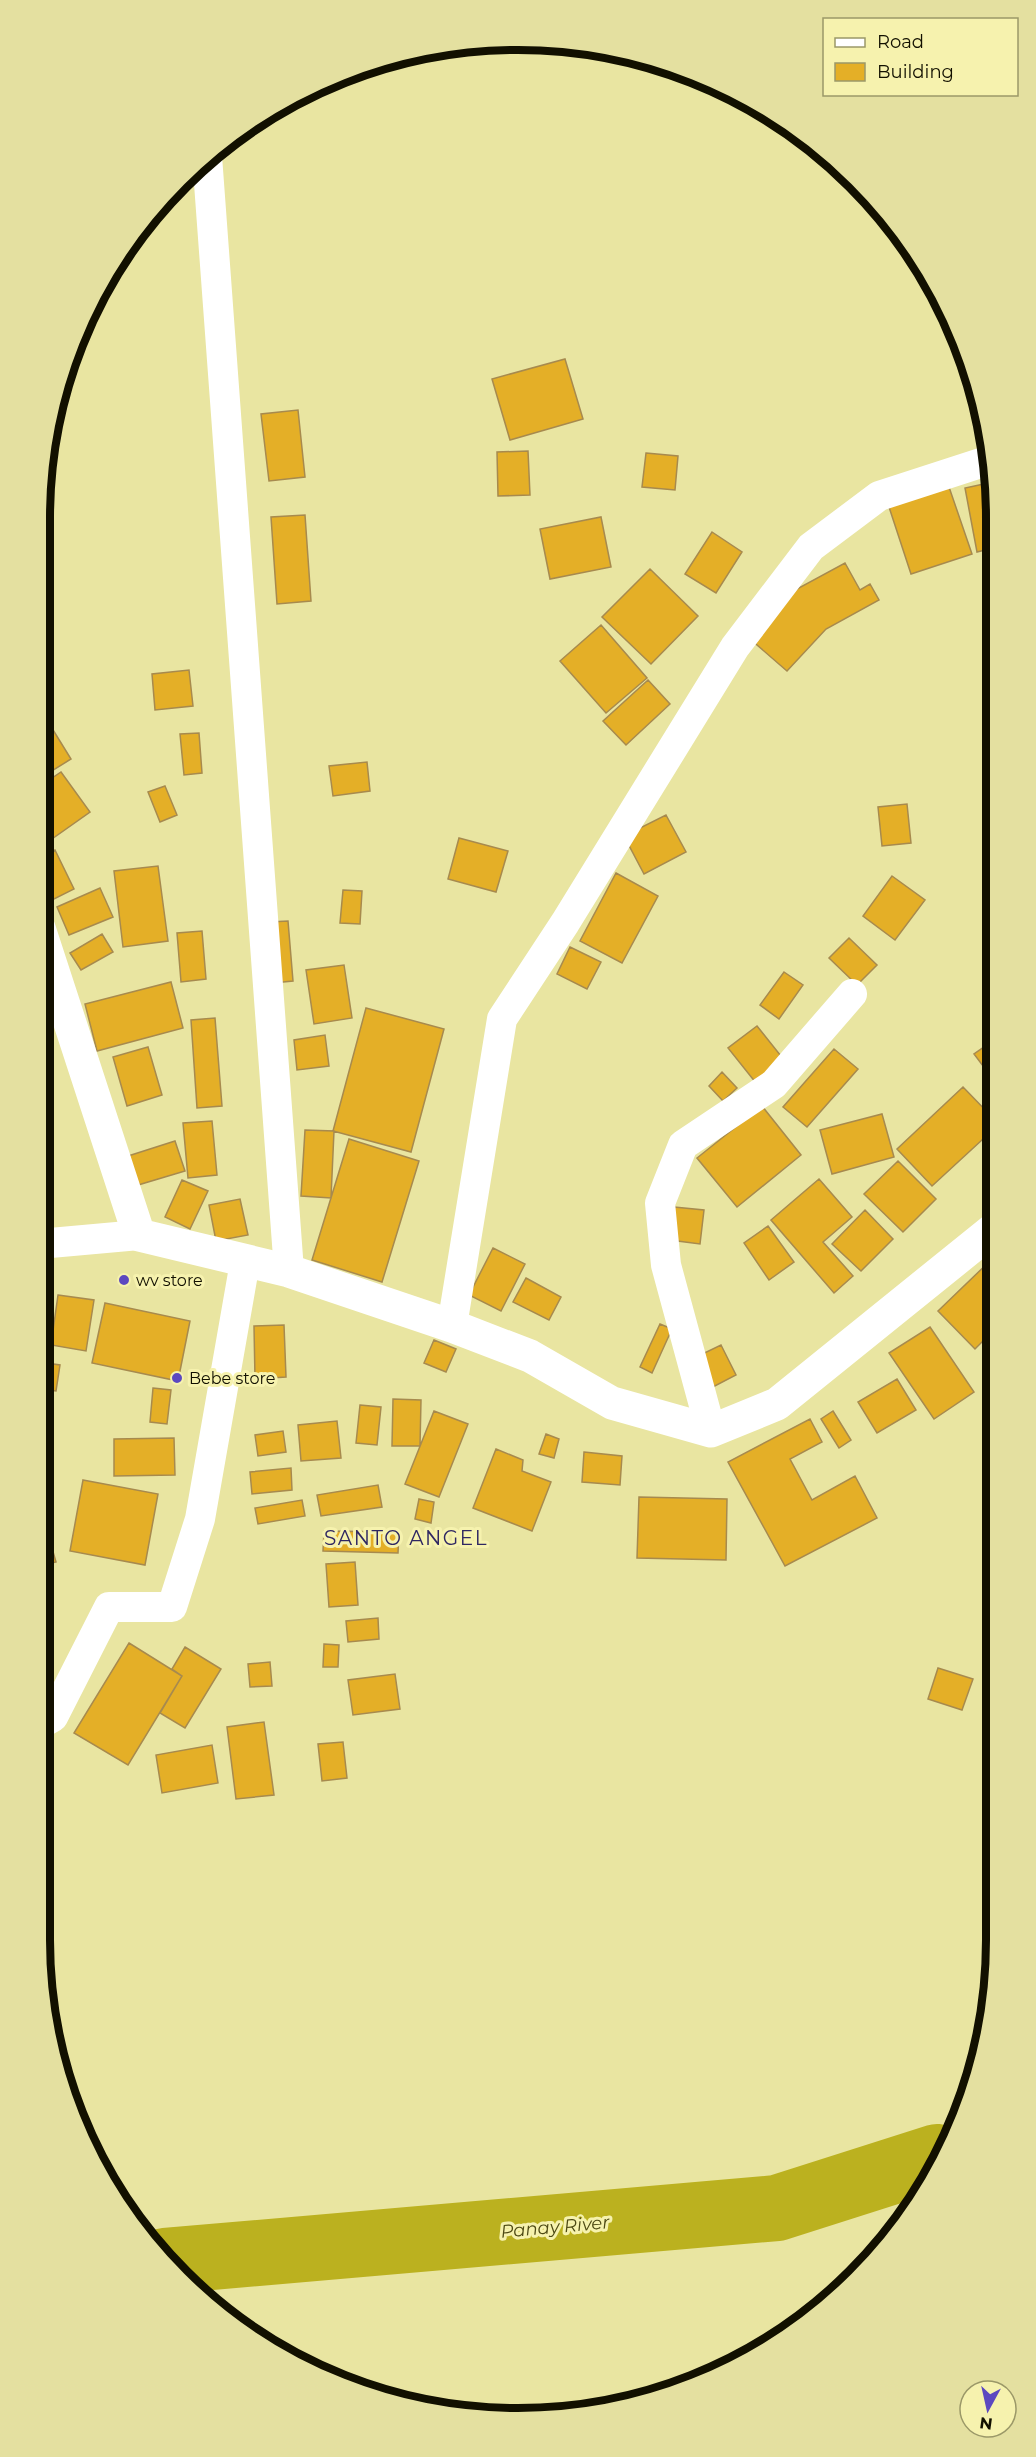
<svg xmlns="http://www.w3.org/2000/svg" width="1036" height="2457" font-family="Montserrat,sans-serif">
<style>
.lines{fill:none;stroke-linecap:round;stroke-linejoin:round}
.river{stroke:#bbb11f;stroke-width:66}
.building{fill:#e4af27;stroke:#a78a4e;stroke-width:1.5}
.street{stroke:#fff;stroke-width:30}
.primary{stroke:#fff;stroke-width:33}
.poi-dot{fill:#5c48c0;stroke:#f6f2ae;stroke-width:2}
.labels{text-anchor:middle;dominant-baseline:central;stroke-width:6;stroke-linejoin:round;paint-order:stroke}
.poi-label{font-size:16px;fill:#121000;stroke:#f6f2ae;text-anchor:start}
.water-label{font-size:18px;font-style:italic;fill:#4d4913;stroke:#f6f2ae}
.quarter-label{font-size:20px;letter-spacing:1.5px;fill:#2f2762;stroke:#f6f2ae}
.rim{fill:none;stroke:#121000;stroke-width:8}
</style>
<rect width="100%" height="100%" fill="#e9e5a1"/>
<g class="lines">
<path class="river" d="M165 2261 777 2208 937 2157"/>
</g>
<path class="building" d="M565 359 583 419 510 440 492 379Z
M298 410 305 477 269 481 261 414Z
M528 451 530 495 498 496 497 452Z
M646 453 678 456 675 490 642 487Z
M993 482V548L977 552 965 488Z
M949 487 972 554 911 574 889 507Z
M305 515 311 601 277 604 271 517Z
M601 517 611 567 550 579 540 529Z
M712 532 742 552 716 593 685 574Z
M845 563 860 590 870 584 879 600 826 629 787 671 750 639 795 590Z
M650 569 698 616 651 664 602 617Z
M601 625 647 678 606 713 560 661Z
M189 670 193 706 155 710 152 674Z
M648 680 670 704 626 745 603 721Z
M39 700 46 709 39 714Z
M50 725 71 759 39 779V732Z
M199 733 202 773 184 775 180 734Z
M367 762 370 791 333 796 329 766Z
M61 772 90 812 42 846 39 841V787Z
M165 786 177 815 160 822 148 792Z
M907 804 911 843 882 846 878 807Z
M666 815 686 852 644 874 624 836Z
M459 838 508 851 496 892 448 879Z
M55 850 74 889 46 903 39 889V857Z
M158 866 168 941 123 947 114 871Z
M616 873 658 896 622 963 580 941Z
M892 876 925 900 895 940 863 916Z
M100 888 113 917 69 935 57 907Z
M343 890 362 891 360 924 340 923Z
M288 921 293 981 273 983 269 922Z
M202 931 206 979 181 982 177 933Z
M102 934 113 952 81 970 70 953Z
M849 938 877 965 857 985 829 958Z
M570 947 601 962 587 989 557 974Z
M344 965 352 1018 314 1024 306 970Z
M784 972 803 985 779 1019 760 1005Z
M171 982 183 1028 97 1051 85 1004Z
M366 1008 444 1029 411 1152 333 1131Z
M215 1018 222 1106 197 1108 191 1020Z
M757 1026 785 1061 756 1083 728 1048Z
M325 1035 329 1066 297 1070 294 1040Z
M994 1040 995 1082 974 1054Z
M148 1047 162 1095 127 1106 113 1057Z
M834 1049 858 1069 807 1127 783 1107Z
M722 1072 737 1088 723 1101 709 1086Z
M963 1087 995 1120V1128L932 1186 897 1149Z
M762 1106 801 1155 737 1207 697 1158Z
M882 1114 894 1157 832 1174 820 1130Z
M212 1121 217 1175 188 1178 183 1123Z
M305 1130 334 1131 331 1198 301 1196Z
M349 1139 419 1161 382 1282 312 1260Z
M175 1141 185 1171 138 1185 128 1156Z
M898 1161 936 1199 903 1232 864 1194Z
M819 1179 852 1217 823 1242 853 1276 834 1293 771 1220Z
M182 1180 208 1191 190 1229 165 1217Z
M39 1183 52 1218 39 1223Z
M240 1199 248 1235 216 1241 209 1205Z
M674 1207 704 1210 700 1244 670 1240Z
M865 1210 893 1239 861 1271 832 1244Z
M768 1226 794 1262 769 1280 744 1243Z
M493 1248 525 1264 501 1311 469 1295Z
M993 1258 995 1329 975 1349 938 1311Z
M526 1278 561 1297 549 1320 513 1302Z
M58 1295 94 1300 86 1351 51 1345Z
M105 1303 190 1321 178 1381 92 1363Z
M660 1324 672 1329 652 1373 640 1367Z
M284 1325 286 1377 255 1379 254 1326Z
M930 1327 974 1392 934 1419 889 1353Z
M434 1340 456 1349 446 1372 424 1363Z
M721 1345 736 1375 711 1388 696 1357Z
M39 1362 60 1365 56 1391 39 1389Z
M897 1379 916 1410 877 1433 858 1402Z
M153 1388 171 1390 167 1424 150 1422Z
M393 1399 421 1400 420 1446H392Z
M360 1405 381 1407 377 1445 356 1443Z
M434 1411 468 1424 439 1497 405 1484Z
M833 1411 851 1440 839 1448 821 1419Z
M810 1419 822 1442 790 1459 812 1500 855 1476 877 1518 785 1566 728 1462Z
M337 1421 341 1458 301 1461 298 1425Z
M283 1431 286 1452 258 1456 255 1435Z
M546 1434 559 1439 554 1458 539 1454Z
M174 1438 175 1475 114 1476V1439Z
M496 1449 523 1460 522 1471 551 1482 532 1531 473 1508Z
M584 1452 622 1456 620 1485 582 1482Z
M291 1468 292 1490 252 1494 250 1472Z
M83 1480 158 1494 145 1565 70 1551Z
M378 1485 382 1507 321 1516 317 1495Z
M639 1497 727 1499 726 1560 637 1558Z
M419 1499 434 1502 431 1523 415 1519Z
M302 1500 305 1516 258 1524 255 1508Z
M46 1504 50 1524 39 1526V1506Z
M47 1531 56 1562 39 1566V1533Z
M324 1531 399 1532 398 1553 323 1551Z
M355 1562 358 1605 329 1607 326 1564Z
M378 1618 379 1639 348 1642 346 1621Z
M129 1643 182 1676 128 1765 74 1733Z
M324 1644 339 1645 338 1667H323Z
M185 1647 221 1669 185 1728 160 1713 182 1676 172 1669Z
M270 1662 272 1686 250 1687 248 1664Z
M938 1668 973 1679 962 1710 928 1699Z
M395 1674 400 1709 353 1715 348 1680Z
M264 1722 274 1795 236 1799 227 1727Z
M343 1742 347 1778 322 1781 318 1744Z
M212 1745 218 1783 162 1793 156 1755Z"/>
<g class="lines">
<path class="street" d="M207 156 289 1271
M39 1244 139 1235
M452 1326 502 1019 565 923 735 647 811 547 879 496 993 459
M711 1431 666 1265 660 1203 683 1145 774 1084 852 994
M39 1725 53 1717 109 1607H172L200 1519 245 1262"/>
<path class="primary" d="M39 928 139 1235 289 1271 452 1326 530 1356 612 1403 711 1431 777 1404 995 1228"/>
</g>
<g class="poi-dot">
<circle cx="124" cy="1280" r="6"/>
<circle cx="177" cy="1378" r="6"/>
</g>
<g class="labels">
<g class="poi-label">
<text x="136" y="1280">wv store</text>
<text x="189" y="1378">Bebe store</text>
</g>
<g class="water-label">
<text transform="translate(555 2227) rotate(-5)">Panay River</text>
</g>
<g class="quarter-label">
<text x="406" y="1538">SANTO ANGEL</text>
</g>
</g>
<path d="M0 0H1036V2457H0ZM518 50H518A468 468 0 0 1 986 518V1940A468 468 0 0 1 518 2408H518A468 468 0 0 1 50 1940V518A468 468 0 0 1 518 50Z" fill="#e4e0a0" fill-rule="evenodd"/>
<path class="rim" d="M518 50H518A468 468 0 0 1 986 518V1940A468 468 0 0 1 518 2408H518A468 468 0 0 1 50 1940V518A468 468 0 0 1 518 50Z"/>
<rect x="823" y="18" width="195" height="78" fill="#f6f2ae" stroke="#9b9868" stroke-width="1.5"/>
<rect x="835" y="38" width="30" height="9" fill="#ffffff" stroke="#9b9868" stroke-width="1.5"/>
<text x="877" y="48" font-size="18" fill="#121000">Road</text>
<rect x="835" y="63" width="30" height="18" fill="#e4af27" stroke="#9b9868" stroke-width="1.5"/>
<text x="877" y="78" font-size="18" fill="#121000">Building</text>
<g transform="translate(988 2409) rotate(188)"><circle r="28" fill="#f6f2ae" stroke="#9b9868" stroke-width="1.5"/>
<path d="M0-4.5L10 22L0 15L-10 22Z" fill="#5c48c0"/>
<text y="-9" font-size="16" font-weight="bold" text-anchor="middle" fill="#121000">N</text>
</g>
</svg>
